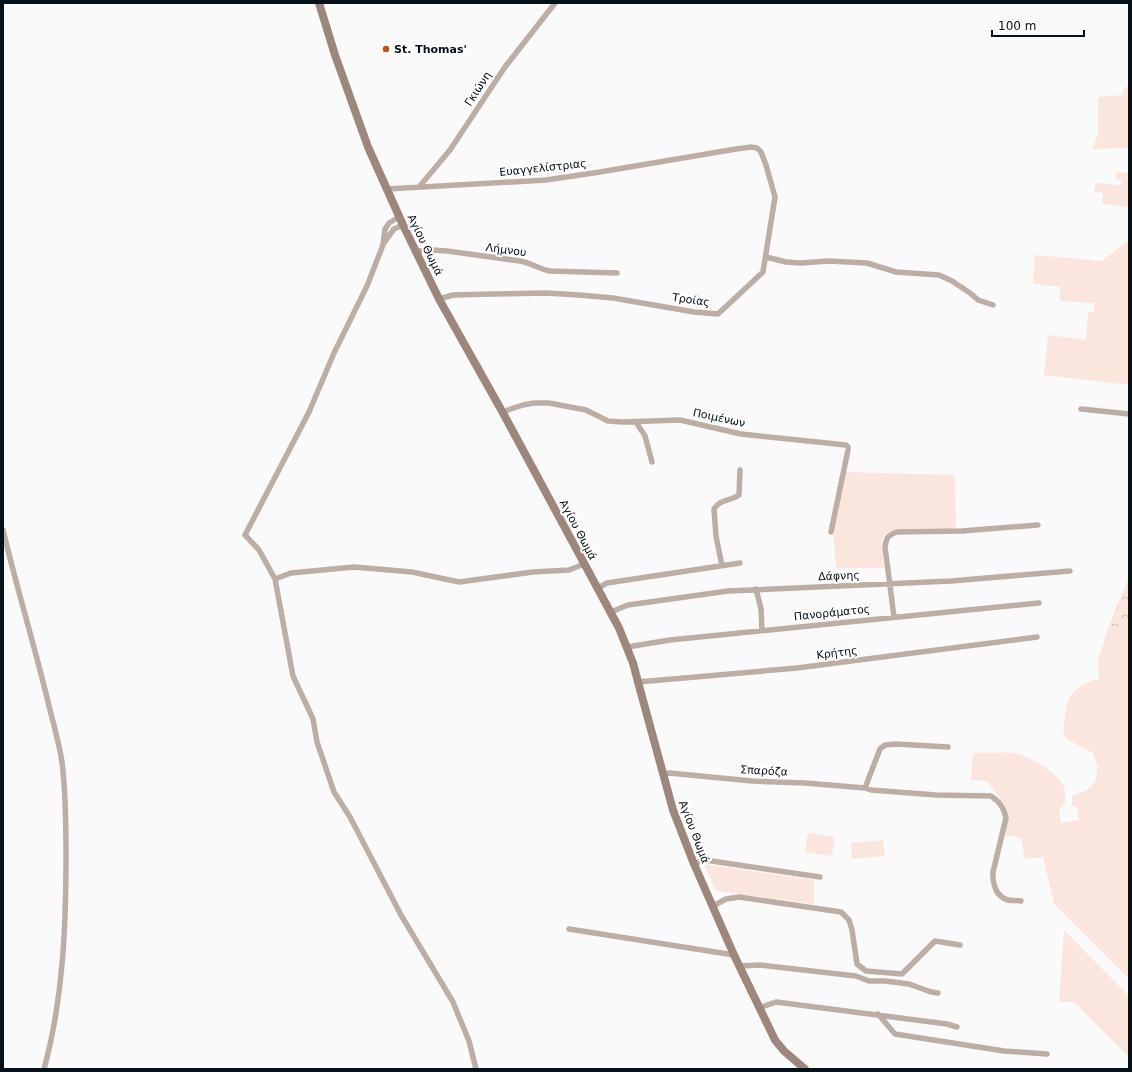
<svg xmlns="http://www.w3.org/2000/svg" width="1132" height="1072" font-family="'DejaVu Sans',sans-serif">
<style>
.green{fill:#fae6dd}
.forest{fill:url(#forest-crowns)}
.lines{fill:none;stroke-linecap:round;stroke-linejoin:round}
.minor{stroke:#bcada5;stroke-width:5.5}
.secondary{stroke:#9d877d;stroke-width:8}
.poi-dot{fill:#ba571d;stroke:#fff;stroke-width:1.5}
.labels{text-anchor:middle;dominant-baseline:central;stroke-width:4;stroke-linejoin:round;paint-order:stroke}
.poi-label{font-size:11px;font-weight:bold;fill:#061018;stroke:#fff;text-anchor:start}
.street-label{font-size:11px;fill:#061018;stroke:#fff}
</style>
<defs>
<pattern id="forest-crowns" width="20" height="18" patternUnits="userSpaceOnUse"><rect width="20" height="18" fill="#fae6dd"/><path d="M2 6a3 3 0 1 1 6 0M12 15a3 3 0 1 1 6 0" fill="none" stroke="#d5c4bd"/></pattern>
</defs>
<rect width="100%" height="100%" fill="#fafafa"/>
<path class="green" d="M1129 87V148L1092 149 1098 135V97L1122 95 1125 88Z
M1116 172 1129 173V207L1102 204 1103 193 1094 192 1096 183 1121 185V180L1115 179Z
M1129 240V385L1044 375 1048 335 1086 340 1088 312H1094V303L1060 301V287L1033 284 1035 255 1102 261Z
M845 472 955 475 956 529 895 530 887 533 882 539 884 568H836L833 530Z
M1109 625 1129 632V979L1054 904 1043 857 1025 859 1021 838 1004 835 1005 807 1000 798 987 781 971 780 973 753C986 753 1000 752 1013 753 1027 754 1053 771 1061 782 1066 788 1065 796 1065 803L1059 809 1061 823 1079 820 1077 808 1072 805V797L1078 793 1086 791 1095 782 1098 767 1093 753 1070 741 1064 735C1063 727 1066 704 1070 697 1074 690 1088 681 1096 679L1099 682 1098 661Z
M808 833 835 837 832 856 805 852Z
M883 840 885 856 852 859 851 843Z
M704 864 814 880V904L716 891Z
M1064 930 1129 996V1057L1074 1002H1059Z"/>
<path class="forest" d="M1129 578V632L1109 625Z"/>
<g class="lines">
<path class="minor" d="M419 187 450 150 505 67 555 3
M387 189 546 180 600 172 736 149 751 147 757 148 761 152 766 165 775 197 763 272 718 314 694 312 613 298 579 295 546 293 492 294 453 295 439 299
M399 217 389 223 385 229 383 245 367 286 334 353 309 412 245 535 259 550 275 579 291 573 354 567 412 572 459 582 533 572 569 570 584 564
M383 244 394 229 403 225
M416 251 432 250 447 251 520 261C531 263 539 269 550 271L617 273
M766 257 786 262 801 263 828 261 867 263 896 272 939 275 952 281 970 293 978 300 993 305
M1081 409 1129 414
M503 413 508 410 523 405 534 403H549L586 410 608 421 622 422 680 420 741 434 846 445 848 447V450L831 532
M636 422 645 436 652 462
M3 530C17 589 35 647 49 706 54 725 59 743 62 762 66 793 66 825 66 856 66 927 63 1000 44 1069
M722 566 716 536 714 509C720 499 731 501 739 495L740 470
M275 579 293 676 313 719 317 742 334 792 350 817 401 915 453 1002 469 1041 476 1069
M598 588 607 583 740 563
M756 589 761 609 762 630
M611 612 628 605 728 591 951 581 1070 571
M894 617 885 547C886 538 888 535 897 532L962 531 1038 525
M627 647 670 640 1039 603
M638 682 797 668 1037 637
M663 774 669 773 752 781 805 783 865 788 871 790 936 795 991 796C1000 802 1004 808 1006 818L993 872C992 883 996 897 1008 900 1012 901 1017 900 1021 901
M865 788 880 749 885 745 896 744 948 747
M694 864 705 860 820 877
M713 906 726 899 739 897 841 912 849 920 852 930 857 964 866 971 902 974 935 941 960 945
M569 929 734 955
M739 966 760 965 856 976 869 981H885L909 984 931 992 938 993
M759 1008 776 1002 947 1024 957 1027
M878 1014 895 1034 1004 1051 1047 1054"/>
<path class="secondary" d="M319 3 335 55 368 147 403 225 439 299 503 413 619 628 633 663 638 682 673 810 694 864 734 955 775 1040 784 1051 805 1069"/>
</g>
<circle class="poi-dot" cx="386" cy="49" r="4"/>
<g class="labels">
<g class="poi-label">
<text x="394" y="49">St. Thomas'</text>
</g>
<g class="street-label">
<text transform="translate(478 89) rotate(-57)">Γκιώνη</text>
<text transform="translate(543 168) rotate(-6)">Ευαγγελίστριας</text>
<text transform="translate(425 245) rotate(64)">Αγίου Θωμά</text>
<text transform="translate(506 250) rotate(8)">Λήμνου</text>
<text transform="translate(691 300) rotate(8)">Τροίας</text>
<text transform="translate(719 418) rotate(12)">Ποιμένων</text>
<text transform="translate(578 530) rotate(62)">Αγίου Θωμά</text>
<text transform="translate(839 576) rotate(-2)">Δάφνης</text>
<text transform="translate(832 613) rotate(-6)">Πανοράματος</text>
<text transform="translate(837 653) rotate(-7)">Κρήτης</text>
<text transform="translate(764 771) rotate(3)">Σπαρόζα</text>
<text transform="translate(694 832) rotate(69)">Αγίου Θωμά</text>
</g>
</g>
<rect width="1132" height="1072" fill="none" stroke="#061018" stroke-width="8"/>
<path d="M992 30v6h92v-6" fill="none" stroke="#061018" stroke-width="2"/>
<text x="998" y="30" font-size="12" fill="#061018" stroke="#ffffff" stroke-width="3" paint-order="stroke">100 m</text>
</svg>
